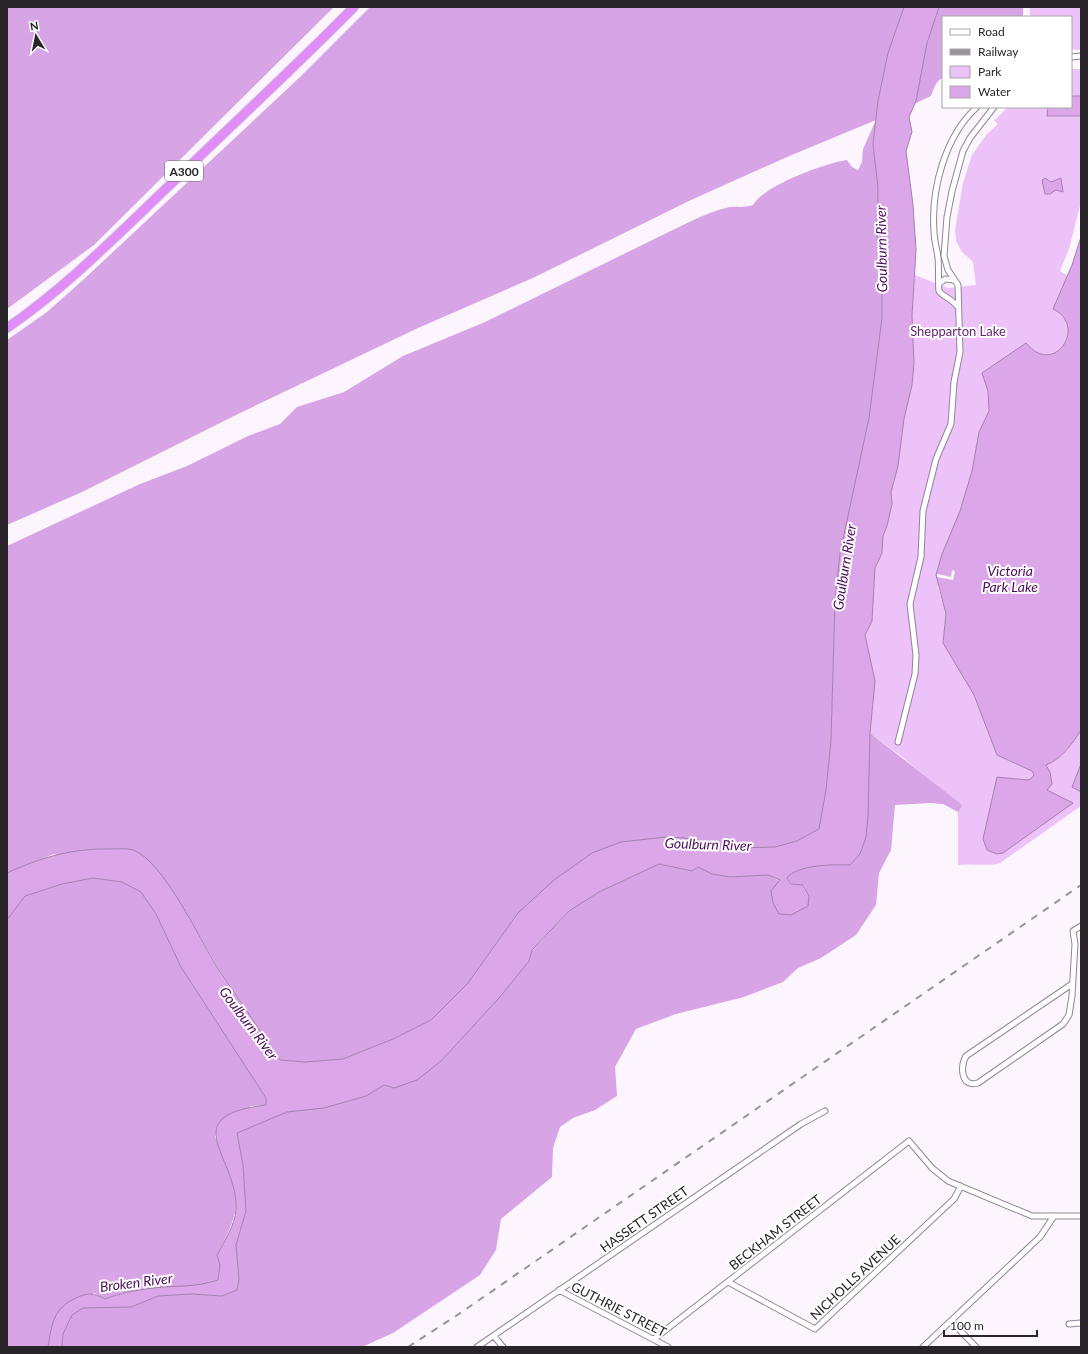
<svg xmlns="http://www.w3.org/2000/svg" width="1088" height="1354" font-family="Lato,sans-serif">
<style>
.green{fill:#ecc2f8}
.forest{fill:#d7a4e5}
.water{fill:#dba7e9;stroke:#a580af}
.pier{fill:#fdf5fe}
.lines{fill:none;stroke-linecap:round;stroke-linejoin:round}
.street-casing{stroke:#908593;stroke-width:7}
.highway-casing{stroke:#d8d8d8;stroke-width:11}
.street{stroke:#fff;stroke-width:5}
.highway{stroke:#e18df7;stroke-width:9}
.rail{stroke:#989299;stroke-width:2;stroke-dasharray:7 7;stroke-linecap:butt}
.labels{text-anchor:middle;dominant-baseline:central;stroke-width:4;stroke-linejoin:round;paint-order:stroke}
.shield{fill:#fff;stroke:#686669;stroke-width:1}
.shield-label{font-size:12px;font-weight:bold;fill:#282429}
.park-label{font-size:13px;fill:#642673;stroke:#fff}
.street-label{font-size:13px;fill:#282429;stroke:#fff}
.water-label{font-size:14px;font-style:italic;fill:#4d0c5b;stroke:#fff}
</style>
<rect width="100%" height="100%" fill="#fdf5fe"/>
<path class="green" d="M1030 7H1081V50L1071 49V17H1030Z
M1071 69H1081V202L1069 249 1060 271 1068 276 1053 309C1088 326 1055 377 1026 343L1011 353 988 391 989 411 979 432 972 471 960 511 942 554 938 587 946 614 943 643 974 695 997 755 1032 771 1034 776 1031 779 1027 780 997 777 984 843 1073 803 1047 790 1050 772 1046 765C1062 760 1072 744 1081 730V764L1073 786 1081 792V806L1000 863C988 867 972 863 958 865V812L962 807 901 756 870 733 875 681 865 635 872 621 875 568 882 553 883 536 887 526 892 504 891 492 898 466 904 419 912 385 914 363 912 316 915 275 948 288 976 285 973 262 962 252 956 241 955 230 963 183 972 155 987 134 998 124 994 121 1008 107H1071Z"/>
<path class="forest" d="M7 7H334L94 245 7 309Z
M370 7H904L888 53 878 101 873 144 878 188 877 235 882 286V318L869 418 840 553 835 601 831 741 826 790 819 829 797 841 775 847 739 848 684 838 518 913 468 983 431 1020 393 1039 343 1059 305 1062 280 1060 217 966 182 906 54 854 7 873V546L140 484 187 466 248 436 280 424 297 407 344 392 403 356 485 322 685 224C698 218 712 211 726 208 736 205 741 209 753 205 763 186 825 163 847 160L852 167 858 170 862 162 863 149 876 120 787 157 691 200 535 277 418 328 238 414 82 492 7 525V340L47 312 83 280 300 77Z
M939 7H1023V17H943V78C935 81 934 89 931 96L914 104 927 43Z
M870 733 961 804 962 807 958 812 943 804 930 803 895 805 891 850 879 873 876 905 856 935 821 958 798 968 783 982 744 997 676 1014 636 1029 615 1067 617 1096 595 1110 573 1118 560 1127 553 1148 552 1177 501 1219 496 1250 480 1275 393 1333 362 1347H62L63 1334 72 1314 83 1308 131 1307 158 1296 191 1294 222 1296 237 1290 239 1280 236 1245 246 1211 243 1165 237 1133 286 1112 324 1108 366 1096 384 1085 394 1088 441 1061 499 998 529 961 532 951 569 911 599 892 659 864 691 871 698 867 712 874 730 877 768 875 809 896 804 885 792 884 787 878C796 865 834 864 850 865L860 854 866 837Z
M93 878 122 882 141 892 156 914 181 967 266 1098V1105L251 1106 215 1136C222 1155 240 1192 235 1212 232 1227 224 1241 217 1255L220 1265 218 1280 199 1286 154 1288 118 1294 105 1299 94 1293 54 1320 48 1347H7V920L25 896 62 884Z"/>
<path class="water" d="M904 7H939L927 43 916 101 909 117 912 132 906 151 913 205 916 250 912 316 914 363 912 385 904 419 898 466 891 492 892 504 887 526 883 536 882 553 875 568 872 621 865 635 875 681 870 733 868 816 866 837 860 854 850 865C834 864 796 865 787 878L791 884 803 885 809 896 808 906 791 915 779 914 773 903 771 891 780 880 768 875 730 877 712 874 698 867 692 871 659 864 599 892 569 911 532 950 529 961 499 998 441 1061 417 1080 394 1088 384 1085 366 1096 324 1108 287 1112 237 1133 243 1165 246 1211 236 1245 239 1280 237 1290 222 1296 191 1294 158 1296 131 1307 83 1308 72 1315 63 1334 62 1347H48C52 1323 53 1309 76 1298 88 1292 93 1293 105 1299 120 1293 137 1290 154 1288 177 1285 194 1288 218 1280L220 1265 217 1255C224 1242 235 1225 236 1210 239 1158 173 1116 266 1105V1098L181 967 156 914 141 892 122 882 93 878 62 884 25 896 7 920V873C42 857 73 848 112 849 118 849 127 848 133 850 163 860 200 940 217 967 238 998 259 1029 280 1060L305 1062 343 1059 393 1039 431 1020 468 983 518 913 554 880 592 853 621 842 666 837 684 838 739 848 775 847 797 841 819 829 826 790 831 741 835 601 840 553 869 418 882 318V286L877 235 878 188 873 144 878 101 888 53Z
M1071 96H1081V116H1047L1048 107H1071Z
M1045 178 1051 182 1061 178 1063 192 1056 190 1050 194H1045L1042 180Z
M1081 237V730C1072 744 1062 759 1046 765L1050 772 1052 784 1047 790 1073 803 1003 853 997 854 987 850 983 839 997 777 1027 780 1031 779 1034 775 1032 771 997 755 974 695 943 643 946 614 936 575 942 554 960 511 972 471 979 432 989 411 988 391 982 373 1026 343C1055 378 1088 325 1053 309L1072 265Z
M1081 764V792L1072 787Z"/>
<path class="pier" d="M952 570 955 571 953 580 937 577V574L951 577Z"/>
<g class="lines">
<defs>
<path id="street" d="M1071 57 1081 56
M940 283 945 279 954 280
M957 306C952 299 942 296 939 291 938 288 939 264 938 258 937 249 934 240 934 231 931 189 945 136 977 107
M898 742 915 674 916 655 910 604 921 557 923 511 936 459 951 424 954 382 960 352 958 285 948 270 944 256 947 217 952 191 963 151 970 138 994 107
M1072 984 966 1056C960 1067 961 1088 978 1083L1063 1024 1069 1015 1072 996 1075 944 1073 931 1081 926
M728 1282 815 1329 954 1199 961 1186
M559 1290 668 1347
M951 1321 976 1347
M1069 1324 1081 1323
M494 1336 503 1347
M654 1339 909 1141 932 1168 948 1181 1032 1216H1081
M477 1347 801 1124 825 1111
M923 1347 1040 1237 1054 1216"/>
<path id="highway" d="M7 328C68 286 119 233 173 182 233 124 295 67 354 7"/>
</defs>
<use href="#street" class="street-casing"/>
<use href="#highway" class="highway-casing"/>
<use href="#street" class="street"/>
<use href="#highway" class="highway"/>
<path class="rail" d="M408 1347 456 1316 1081 885"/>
</g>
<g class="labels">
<rect class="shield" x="165" y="161" width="38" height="20" rx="3"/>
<g class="shield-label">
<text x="184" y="171">A300</text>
</g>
<g class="park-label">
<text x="958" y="331">Shepparton Lake</text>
</g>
<g class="street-label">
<text transform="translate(644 1219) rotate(-35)">HASSETT STREET</text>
<text transform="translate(775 1232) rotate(-38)">BECKHAM STREET</text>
<text transform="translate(855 1277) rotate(-43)">NICHOLLS AVENUE</text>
<text transform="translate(619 1309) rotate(27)">GUTHRIE STREET</text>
</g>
<g class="water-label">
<text transform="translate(881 249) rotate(-91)">Goulburn River</text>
<text transform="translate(844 567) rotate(-81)">Goulburn River</text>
<text x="1010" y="570">Victoria<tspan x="1010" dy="16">Park Lake</tspan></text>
<text transform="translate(708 844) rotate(2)">Goulburn River</text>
<text transform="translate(249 1023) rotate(53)">Goulburn River</text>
<text transform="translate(136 1282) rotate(-7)">Broken River</text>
</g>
</g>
<rect width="1088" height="1354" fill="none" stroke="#282429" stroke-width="16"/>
<rect x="942" y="16" width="130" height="92" fill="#ffffff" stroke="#a9a7a9"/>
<rect x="950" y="29" width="20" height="6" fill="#ffffff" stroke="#a9a7a9"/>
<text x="978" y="36" font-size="12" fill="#282429">Road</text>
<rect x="950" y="49" width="20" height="6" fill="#989299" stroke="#a9a7a9"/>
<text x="978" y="56" font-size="12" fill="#282429">Railway</text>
<rect x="950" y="66" width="20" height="12" fill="#ecc2f8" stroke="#a9a7a9"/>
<text x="978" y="76" font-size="12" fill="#282429">Park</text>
<rect x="950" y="86" width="20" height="12" fill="#dba7e9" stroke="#a9a7a9"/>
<text x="978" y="96" font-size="12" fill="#282429">Water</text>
<g transform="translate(36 36) rotate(350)" stroke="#ffffff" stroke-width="3" paint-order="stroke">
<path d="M0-3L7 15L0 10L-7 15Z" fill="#282429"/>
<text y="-6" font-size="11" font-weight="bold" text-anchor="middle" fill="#282429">N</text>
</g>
<path d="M944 1330v6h93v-6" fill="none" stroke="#282429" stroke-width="2"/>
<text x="950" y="1330" font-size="12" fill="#282429" stroke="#ffffff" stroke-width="3" paint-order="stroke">100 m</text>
</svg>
